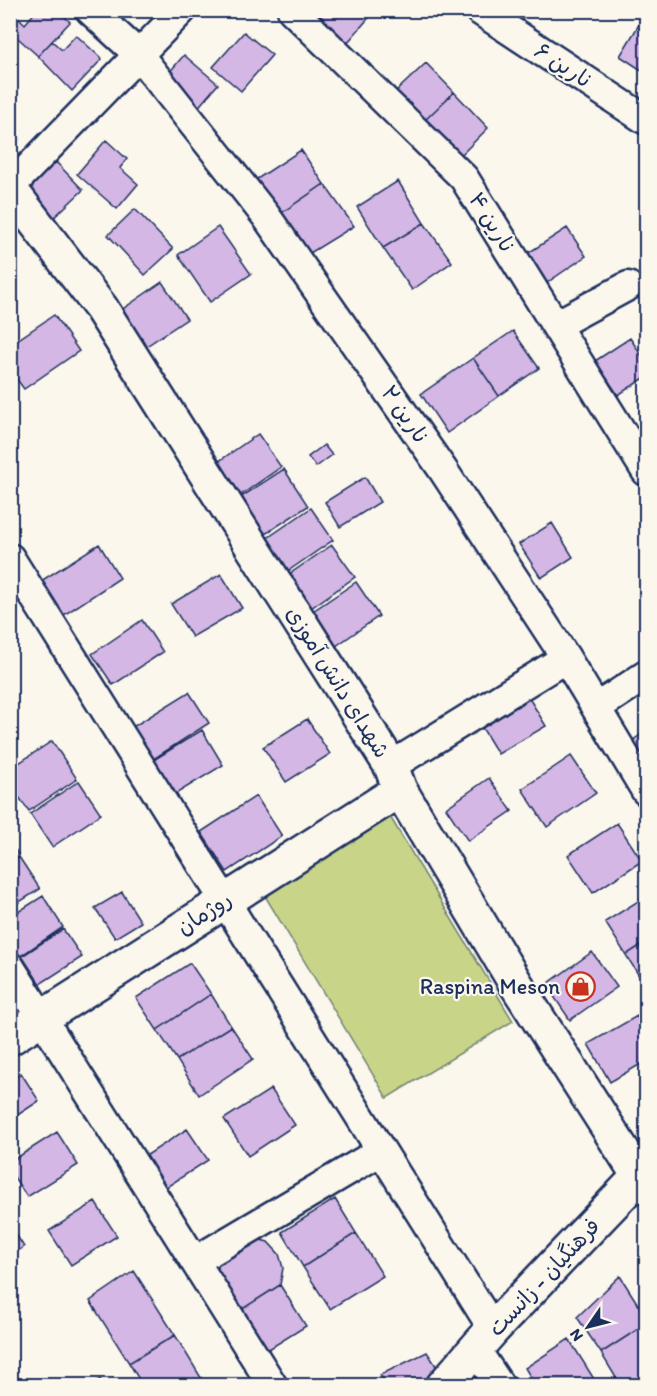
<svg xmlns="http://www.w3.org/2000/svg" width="657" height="1396" font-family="Itim,'Playpen Sans Arabic',sans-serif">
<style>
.green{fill:#c8d589;stroke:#728274;stroke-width:1.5}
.building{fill:#d4b7e4;stroke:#1b2f5e;stroke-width:1.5}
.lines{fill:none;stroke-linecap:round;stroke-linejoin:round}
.minor-casing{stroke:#1b2f5e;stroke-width:33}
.tertiary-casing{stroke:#1b2f5e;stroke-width:38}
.minor{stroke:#fbf7ec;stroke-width:28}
.tertiary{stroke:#fbf7ec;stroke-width:33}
.labels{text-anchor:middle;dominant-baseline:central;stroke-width:4.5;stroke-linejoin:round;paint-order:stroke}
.street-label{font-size:22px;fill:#1b2f5e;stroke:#fbf7ec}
.poi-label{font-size:22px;fill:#1b2f5e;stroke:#fbf7ec;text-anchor:end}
</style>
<rect width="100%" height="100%" fill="#fbf7ec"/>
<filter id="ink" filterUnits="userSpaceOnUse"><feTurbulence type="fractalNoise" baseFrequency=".0167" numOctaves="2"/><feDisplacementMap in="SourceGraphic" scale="12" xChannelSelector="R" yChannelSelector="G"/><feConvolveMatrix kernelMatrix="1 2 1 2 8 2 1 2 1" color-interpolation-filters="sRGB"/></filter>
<g filter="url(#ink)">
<path class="green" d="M389 815 513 1021 387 1098 262 891Z"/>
<path class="building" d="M10 10H18L10 21Z
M37 10H58L70 22 38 56 10 31V21L16 15 25 24Z
M321 10H367L372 14 342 49 311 21Z
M646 13V73L620 56Z
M244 32 272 55 241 91 213 67Z
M76 35 102 59 72 91 38 56 52 41 62 50Z
M184 55 218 84 196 110 162 81Z
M426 63 454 92 420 125 392 95Z
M454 92 488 128 455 161 420 125Z
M10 131 19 139 10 149Z
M106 140 127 159 120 168 138 184 117 209 77 174Z
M301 150 324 184 277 216 254 181Z
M56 162 83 190 47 224 20 196Z
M398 181 424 223 383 248 357 207Z
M324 184 354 226 302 258 277 216Z
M135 209 173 249 145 275 108 235Z
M424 223 452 262 412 290 383 248Z
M218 227 251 274 210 302 178 255Z
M567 228 586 256 545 284 525 255Z
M162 282 187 319 142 349 117 313Z
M54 315 79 351 24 389 10 370V345Z
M513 331 539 368 499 396 473 358Z
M630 338 646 362V377L618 395 595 361Z
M473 358 499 396 447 433 421 394Z
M258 434 281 467 238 497 215 464Z
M324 445 332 455 316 467 308 457Z
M284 469 308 506 256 540 232 503Z
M365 477 380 502 340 527 325 502Z
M311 508 333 540 288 571 266 539Z
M552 523 573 557 541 578 519 544Z
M99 544 120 578 64 615 41 581Z
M332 545 355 577 311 608 288 575Z
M221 574 242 608 192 637 171 604Z
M356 582 379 616 336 646 313 611Z
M142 620 163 652 113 685 92 654Z
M189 692 209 723 152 760 131 728Z
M529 698 546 726 498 754 481 726Z
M307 719 330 754 286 782 263 747Z
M202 730 223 765 174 795 152 761Z
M646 731V763L632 741Z
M52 741 77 779 29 811 10 785V769Z
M571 756 596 793 547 827 522 789Z
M489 778 512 811 468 841 446 808Z
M79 781 101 814 52 847 30 814Z
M256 796 282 836 227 872 201 832Z
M617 823 642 861 593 893 568 855Z
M10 842 18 854 10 858Z
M19 857 40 889 10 908V862Z
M122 892 141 922 115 938 95 908Z
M43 896 63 927 19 957 10 944V917Z
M646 896V942L626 955 605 922Z
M63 929 82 957 40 984 22 956Z
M646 942V987L626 955Z
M592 952 617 987 570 1020 546 985Z
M190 963 211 994 157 1030 136 998Z
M211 994 231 1026 177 1060 157 1030Z
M637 1016 646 1032V1061L610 1082 588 1044Z
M231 1026 253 1059 199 1095 177 1060Z
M21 1073 39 1101 10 1120V1080Z
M271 1089 295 1125 248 1156 224 1119Z
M187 1129 208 1160 159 1192 138 1161Z
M57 1132 78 1165 27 1197 10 1171V1162Z
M335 1199 356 1233 303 1267 282 1232Z
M95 1202 117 1236 71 1265 49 1231Z
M10 1225 24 1247 10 1256Z
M356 1233 383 1276 330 1309 303 1267Z
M257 1239 268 1242 279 1254 283 1268 280 1285 236 1313 206 1270Z
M134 1271 175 1335 129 1363 90 1301Z
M620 1276 646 1317V1324L601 1353 577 1317Z
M280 1285 306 1326 261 1354 236 1313Z
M646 1324V1373L627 1386H621L601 1353Z
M175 1335 206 1386H143L129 1363Z
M569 1339 594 1379 583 1386H536L525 1368Z
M427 1352 444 1378 437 1386H388L380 1375Z
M100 1379 104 1386H90Z"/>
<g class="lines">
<defs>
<path id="minor" d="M90 10 138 54 266 216 443 470 566 658 646 791
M292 10 464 178 646 471
M479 10 646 120
M10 187 182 10
M556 325 628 286
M10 558 493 1329
M596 708 646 675
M391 766 566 658
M10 967 273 1386
M195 1261 381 1151
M476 1350 500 1386"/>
<path id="tertiary" d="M10 189 101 308 391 766 400 790 516 984 646 1187
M10 1038 400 790
M443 1386 493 1329 646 1169"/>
</defs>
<use href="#minor" class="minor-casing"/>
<use href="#tertiary" class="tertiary-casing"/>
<use href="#minor" class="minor"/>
<use href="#tertiary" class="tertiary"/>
</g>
</g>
<defs>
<symbol id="shop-ring" viewBox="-11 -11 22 22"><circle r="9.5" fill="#fbf7ec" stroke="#c8321e" stroke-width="1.5"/><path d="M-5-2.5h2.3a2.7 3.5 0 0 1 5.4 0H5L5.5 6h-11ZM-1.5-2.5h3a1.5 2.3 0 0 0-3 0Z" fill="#c8321e"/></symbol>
</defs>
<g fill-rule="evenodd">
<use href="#shop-ring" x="564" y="970" width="33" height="33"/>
</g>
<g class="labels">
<g class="street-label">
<text transform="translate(563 65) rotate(33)">نارین ۶</text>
<text transform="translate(492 222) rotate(58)">نارین ۴</text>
<text transform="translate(405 414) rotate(55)">نارین ۲</text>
<text transform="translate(338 682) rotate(58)">شهدای دانش آموزی</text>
<text transform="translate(204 913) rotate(-33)">روژمان</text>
<text transform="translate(544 1277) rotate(-47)">فرهنگیان - زانست</text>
</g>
<g class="poi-label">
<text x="560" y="986">Raspina Meson</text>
</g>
</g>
<rect width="657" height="1396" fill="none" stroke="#fbf7ec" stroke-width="36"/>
<rect x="18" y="18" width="621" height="1360" fill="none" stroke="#1b2f5e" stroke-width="2" filter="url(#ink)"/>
<g transform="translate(588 1327) rotate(235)" stroke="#fbf7ec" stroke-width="4.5" paint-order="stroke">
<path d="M0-4.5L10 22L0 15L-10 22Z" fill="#1b2f5e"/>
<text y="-9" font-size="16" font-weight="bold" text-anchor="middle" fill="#1b2f5e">N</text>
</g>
</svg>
